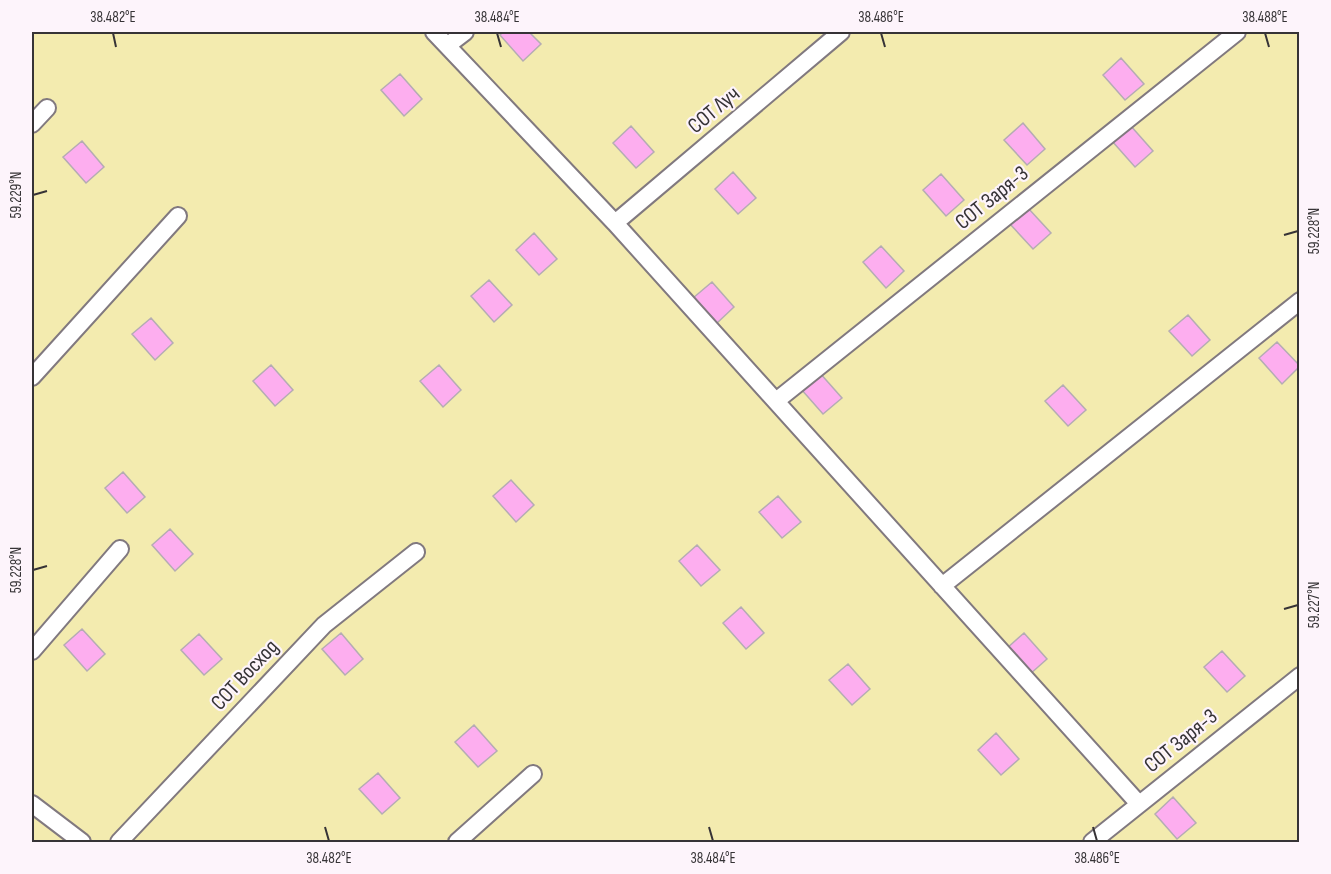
<svg xmlns="http://www.w3.org/2000/svg" width="1331" height="874" font-family="'Sofia Sans Condensed',sans-serif">
<style>
.green{fill:#f3ebaf}
.building{fill:#fdaeef;stroke:#b5acb3;stroke-width:1.5}
.lines{fill:none;stroke-linecap:round;stroke-linejoin:round}
.street-casing{stroke:#81797f;stroke-width:20}
.street{stroke:#fff;stroke-width:16}
.ticks{fill:none;stroke:#363336;stroke-width:2}
.labels{text-anchor:middle;dominant-baseline:central;stroke-width:4.5;stroke-linejoin:round;paint-order:stroke}
.street-label{font-size:22px;fill:#363336;stroke:#fdf4fb}
.neatline{fill:none;stroke:#363336;stroke-width:2}
.ticks-label{font-size:15px;text-anchor:middle;fill:#363336}
</style>
<rect width="100%" height="100%" fill="#fdf4fb"/>
<path class="green" d="M32 32H1299V842H32Z"/>
<path class="building" d="M503 32H529L541 44 523 61 500 35Z
M1121 58 1144 84 1125 100 1103 75Z
M400 74 422 99 404 116 381 90Z
M1023 123 1045 149 1027 165 1004 140Z
M1130 125 1153 151 1135 167 1112 141Z
M631 126 654 152 636 168 613 143Z
M82 141 104 167 86 183 63 157Z
M733 172 756 198 738 214 715 189Z
M941 174 964 200 946 216 923 190Z
M1028 208 1051 233 1033 249 1010 224Z
M534 233 557 259 539 275 516 250Z
M881 246 904 271 886 288 863 262Z
M489 280 512 305 494 322 471 296Z
M712 282 734 307 716 324 693 298Z
M1188 315 1210 340 1192 356 1169 331Z
M151 318 173 343 155 360 132 334Z
M1277 342 1300 366 1282 384 1259 358Z
M271 365 293 390 275 406 253 381Z
M439 365 461 390 443 407 420 381Z
M819 372 842 398 823 414 801 389Z
M1063 385 1086 410 1068 426 1045 401Z
M123 472 145 497 127 513 105 488Z
M511 480 534 505 516 522 493 496Z
M778 496 801 522 782 538 759 512Z
M170 529 193 554 175 571 152 545Z
M697 545 720 570 701 586 679 561Z
M741 607 764 633 746 649 723 623Z
M82 629 105 654 87 671 64 645Z
M341 633 363 659 345 675 322 649Z
M1024 633 1047 659 1029 675 1006 649Z
M199 634 222 659 204 675 181 650Z
M1222 651 1245 676 1227 692 1204 667Z
M848 664 870 689 852 705 829 680Z
M474 725 497 751 478 767 455 742Z
M996 733 1019 759 1001 775 978 750Z
M378 773 400 798 382 814 359 789Z
M1173 797 1196 823 1177 839 1155 814Z"/>
<g class="lines">
<defs>
<path id="street" d="M434 32 615 223 1139 804
M448 45 465 32
M32 124 47 108
M615 223 841 32
M32 377 178 216
M776 401 1237 32
M942 586 1300 301
M32 651 120 549
M32 804 82 842
M119 842 324 625 416 552
M457 842 533 774
M1092 842 1300 676"/>
</defs>
<use href="#street" class="street-casing"/>
<use href="#street" class="street"/>
</g>
<path class="ticks" d="M113 33 116 47M497 33 501 47M881 33 885 47M1265 33 1269 47M33 195 47 191M1284 235 1298 231M33 570 47 566M1284 609 1298 605M325 827 329 841M709 827 713 841M1093 827 1097 841"/>
<g class="labels">
<g class="street-label">
<text transform="translate(714 110) rotate(-40)">СОТ Луч</text>
<text transform="translate(992 198) rotate(-39)">СОТ Заря-3</text>
<text transform="translate(245 675) rotate(-47)">СОТ Восход</text>
<text transform="translate(1181 741) rotate(-39)">СОТ Заря-3</text>
</g>
</g>
<rect width="1331" height="874" fill="none" stroke="#fdf4fb" stroke-width="66"/>
<rect x="33" y="33" width="1265" height="808" class="neatline"/>
<g class="ticks-label">
<text x="113" y="22">38.482°E</text>
<text x="497" y="22">38.484°E</text>
<text x="881" y="22">38.486°E</text>
<text x="1265" y="22">38.488°E</text>
<text transform="translate(16 195) rotate(-90)" y="5">59.229°N</text>
<text transform="translate(1314 231) rotate(-90)" y="5">59.228°N</text>
<text transform="translate(16 570) rotate(-90)" y="5">59.228°N</text>
<text transform="translate(1314 605) rotate(-90)" y="5">59.227°N</text>
<text x="329" y="863">38.482°E</text>
<text x="713" y="863">38.484°E</text>
<text x="1097" y="863">38.486°E</text>
</g>
</svg>
